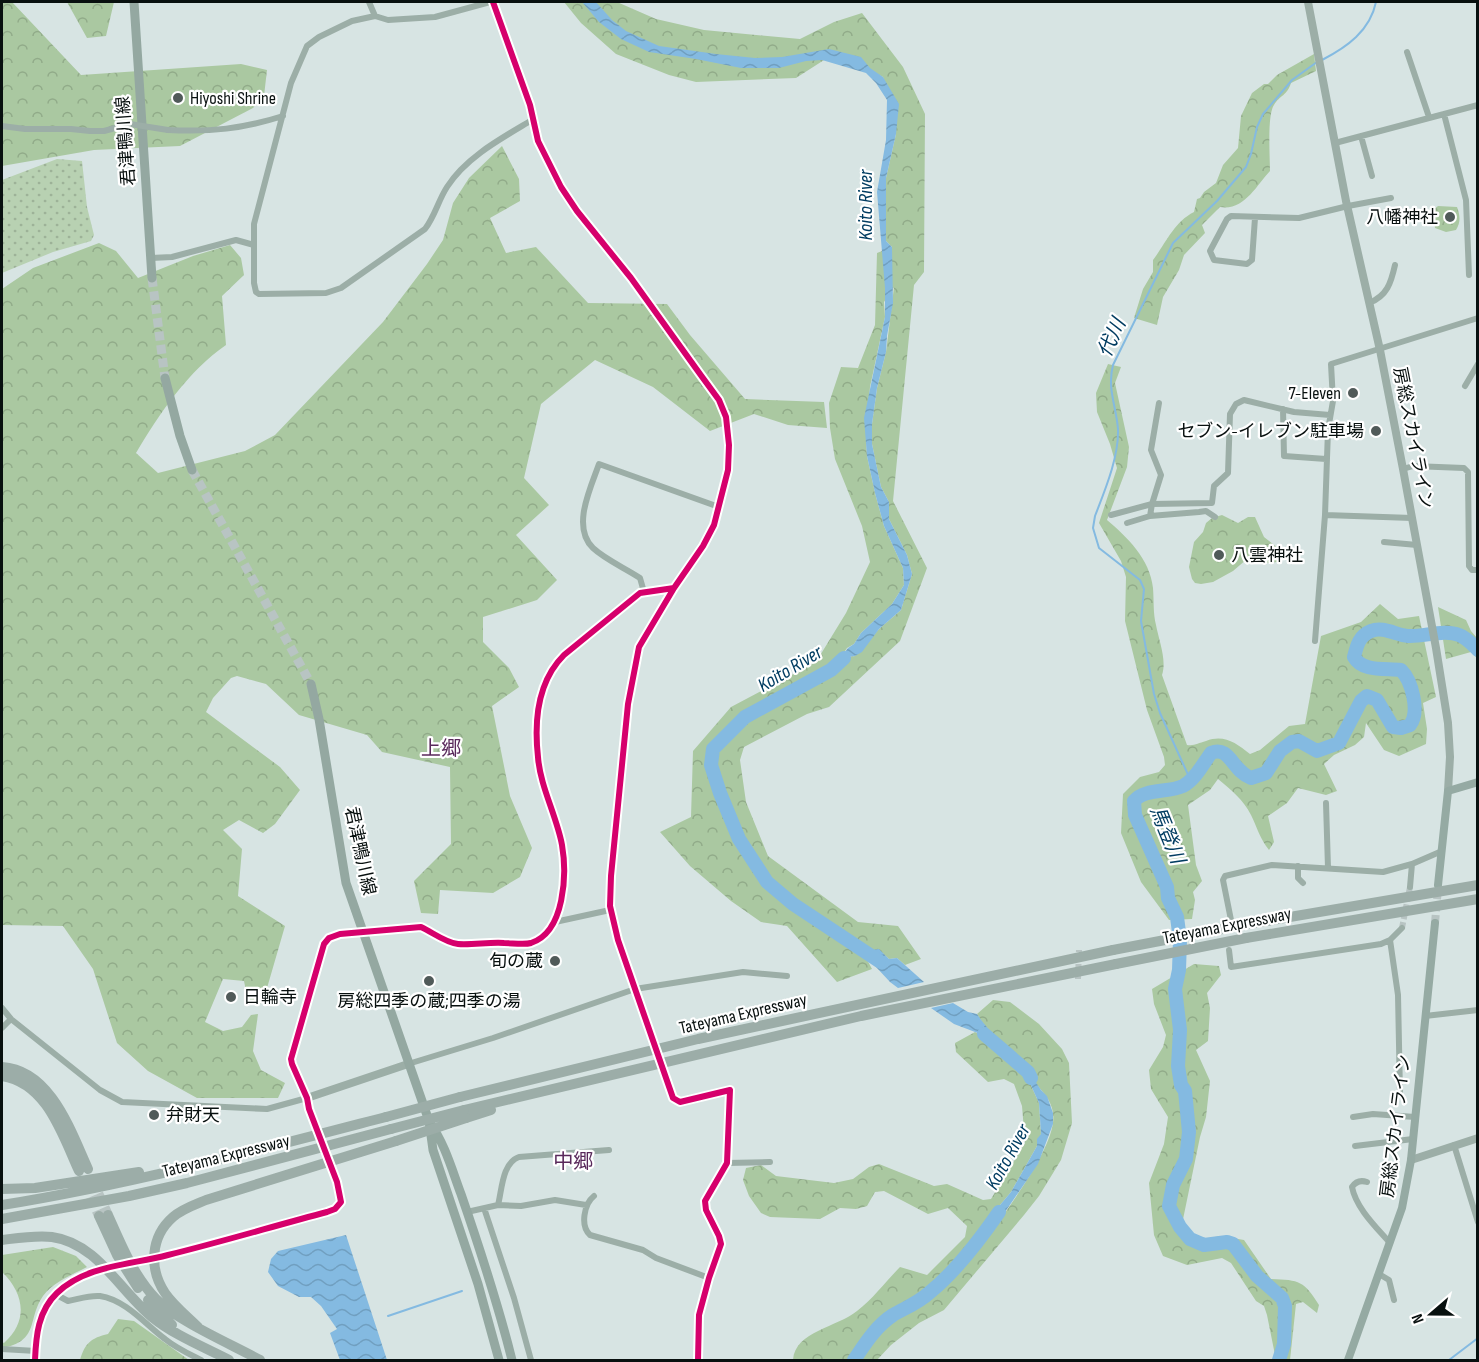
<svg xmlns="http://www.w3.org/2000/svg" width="1479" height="1362" font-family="'Sofia Sans Condensed','Noto Sans JP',sans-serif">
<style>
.grass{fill:url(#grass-dots)}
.forest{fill:url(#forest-crowns);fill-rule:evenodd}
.water{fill:url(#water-waves)}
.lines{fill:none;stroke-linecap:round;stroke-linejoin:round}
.stream{stroke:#84bae1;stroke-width:2}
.river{stroke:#84bae1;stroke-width:14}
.minor-tunnel{stroke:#b8c4c3;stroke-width:6;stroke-dasharray:6 3;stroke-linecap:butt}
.tertiary-tunnel{stroke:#b8c4c3;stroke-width:8;stroke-dasharray:8 4;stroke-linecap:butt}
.secondary-tunnel{stroke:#b8c4c3;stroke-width:8;stroke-dasharray:8 4;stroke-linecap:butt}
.primary-tunnel{stroke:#b8c4c3;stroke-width:9;stroke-dasharray:9 4.5;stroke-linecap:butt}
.motorway-tunnel{stroke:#b8c4c3;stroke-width:10;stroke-dasharray:10 5;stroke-linecap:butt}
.minor{stroke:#9caea7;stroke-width:6}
.tertiary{stroke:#9caea7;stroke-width:8}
.secondary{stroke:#95aaa3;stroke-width:8}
.primary{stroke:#94a8a1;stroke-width:9}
.motorway{stroke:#9cada8;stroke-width:10}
.minor-bridge{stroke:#9caea7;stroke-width:6}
.motorway-bridge{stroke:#9cada8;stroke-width:10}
.cycleway-casing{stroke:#fff;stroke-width:10}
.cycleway{stroke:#d6006c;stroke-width:6}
.poi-dot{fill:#505a59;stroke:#fff;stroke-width:2}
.labels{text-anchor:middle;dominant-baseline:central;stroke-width:4.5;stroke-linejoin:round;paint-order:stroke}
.poi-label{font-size:18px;fill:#08100f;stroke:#fff;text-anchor:start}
.street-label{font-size:18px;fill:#08100f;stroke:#fff}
.water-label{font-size:20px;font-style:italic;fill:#013c61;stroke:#fff}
.neighbourhood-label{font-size:20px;fill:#59295b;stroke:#fff}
</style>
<defs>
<pattern id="grass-dots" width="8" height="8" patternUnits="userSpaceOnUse" patternTransform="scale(1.5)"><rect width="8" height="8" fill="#b8d1b2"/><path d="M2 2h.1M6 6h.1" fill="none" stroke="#9db298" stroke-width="1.8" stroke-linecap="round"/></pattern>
<pattern id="forest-crowns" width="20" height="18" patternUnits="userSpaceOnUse" patternTransform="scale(1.5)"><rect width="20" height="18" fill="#aac8a1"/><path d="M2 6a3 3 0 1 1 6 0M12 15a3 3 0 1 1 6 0" fill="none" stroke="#91ab89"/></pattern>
<pattern id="water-waves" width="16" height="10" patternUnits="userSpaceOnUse" patternTransform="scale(1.5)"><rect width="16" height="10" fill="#84bae1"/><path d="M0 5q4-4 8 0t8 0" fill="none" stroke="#709fc0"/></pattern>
</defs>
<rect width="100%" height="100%" fill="#d7e4e3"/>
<path class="grass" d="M57 159 82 161 87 207 94 235 91 241 53 252 2 273V180Z"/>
<path class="forest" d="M2 2H12L81 75 241 64 267 70 264 96 253 108 180 146 94 150 2 166Z
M67 2H114L106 36 87 38Z
M564 2H617L656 19 704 30 800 39 834 22 862 13 903 67 925 114 924 272 914 285 893 501 927 568 900 641 829 707 807 714 744 747 740 760 746 802 768 856 858 922 898 926 921 959 905 965 897 958 889 959 879 950H871L864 954 872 969 837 982 787 926 761 922 731 901 690 866 660 832 691 817 693 751 731 707 816 662 846 613 870 562 862 526 835 459 830 428 829 403 841 367 858 368 875 325 877 253 892 247 886 241V178L896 134 883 77 835 53 796 78 696 82 669 75 616 54 581 23ZM894 287 886 352 877 388 872 424V444L881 487 889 502V519L907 555 912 574 901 610 879 629 855 656 848 657 833 669 847 648 854 644 861 633 892 604 904 585 903 568 884 526 875 493 867 456 866 439 870 387 885 317 884 302Z
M1314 54 1316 71 1291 83C1287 96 1280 95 1274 105 1267 115 1270 157 1270 171 1256 186 1244 211 1220 207L1202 225 1205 233 1184 255 1179 270 1163 297 1157 325 1134 318 1143 289 1153 272V260C1166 243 1174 222 1194 212L1197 199 1200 198 1204 192 1216 183 1223 165 1238 148 1241 116 1252 93 1264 84H1268L1277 75Z
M502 146 519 179 520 201 490 218 506 253 536 247 588 303 667 304 690 335 745 399 824 402 827 428 788 425 754 414 710 431 653 387 595 360 541 404 524 478 549 505 516 535 557 580 537 600 483 617V642L509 668 519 687 492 706 510 796 532 848 520 877 493 893 440 890 438 914 421 913 414 881 451 844 450 767 382 752 367 735 299 715 266 684 237 676 231 678 213 698 206 712 280 767 300 790 275 824 263 833 239 820 223 830 242 849 238 896 285 926 265 995 259 1006 248 1001 244 981 223 979 205 1022 223 1031 242 1027 251 1015 258 1014 253 1051 261 1070 285 1083 278 1098H197L148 1071 117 1043 93 969 63 926 2 925V289L33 268 99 243 116 251 138 278 193 256 230 245 241 258 244 275 222 296 226 345C189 370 159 414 136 453L158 473 245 451 275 435 383 322 427 264 443 240 453 203 469 178Z
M1438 206 1457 207C1460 215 1461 222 1456 230L1446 232 1435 228 1433 210Z
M1108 364 1121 367 1115 383 1129 447 1127 467 1107 520C1127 537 1150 559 1153 588 1154 601 1153 613 1156 625 1159 641 1167 660 1162 675L1187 745C1195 746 1198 743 1206 741 1224 734 1236 743 1250 754L1260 750 1289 726 1305 724 1321 636 1361 622 1380 604 1398 619 1419 616 1436 697 1423 703 1427 729 1426 744 1399 756 1384 750 1366 723 1364 737 1355 745 1334 755 1324 764 1337 791 1326 795 1298 788 1287 803 1268 816 1274 842 1269 850C1260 839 1257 827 1251 815 1243 799 1231 790 1218 779L1210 790 1188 805 1196 865 1202 881 1193 892 1195 900 1192 919 1169 920 1141 882 1121 833 1123 794 1140 777 1159 772 1165 765 1164 757 1147 710 1125 621 1126 577 1121 561 1099 523 1117 468 1110 444 1097 412 1096 393Z
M1222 515 1238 523 1248 517H1255L1264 537 1278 548 1277 562 1259 564 1247 559 1233 571 1213 582 1201 584 1195 583 1192 579 1189 567 1194 542 1203 532 1206 523 1212 518Z
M1438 607 1466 620 1471 631 1477 638V658L1471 652 1446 659Z
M1194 964 1219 966 1221 975 1207 993 1210 1008 1208 1041 1196 1050 1210 1081 1206 1117 1200 1137 1181 1229 1197 1240 1221 1236 1244 1240 1271 1279C1300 1280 1304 1281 1319 1305L1317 1313 1303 1302 1296 1304 1290 1360H1276L1267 1315 1264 1306 1256 1301 1231 1263 1222 1258 1187 1265 1163 1256 1154 1235 1149 1183 1164 1144 1168 1117 1151 1089 1149 1070 1163 1047 1166 1035 1154 1004 1152 989Z
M993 1000 1010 1002 1039 1024 1062 1049 1069 1063 1072 1123 1061 1160 1039 1196 1024 1215 944 1310 919 1323 891 1345 877 1360H793C795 1331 838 1327 857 1311 873 1299 886 1281 900 1267L927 1275 965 1237 967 1226 948 1208 928 1214 884 1191 875 1192 867 1206 856 1209 840 1208 820 1219 770 1217 761 1213 749 1196 743 1180 746 1168 761 1165 776 1176 834 1183 853 1179 869 1167 879 1164 934 1186 947 1184 983 1200 991 1199 1025 1143 1022 1106 1014 1084 1004 1079 988 1082 956 1052 955 1043 975 1032 986 1038H996L985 1027 977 1014ZM1029 1081H1034C1042 1092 1051 1099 1053 1113 1058 1142 1011 1204 994 1228L989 1227 995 1211 1011 1192 1037 1146 1041 1134 1039 1103Z
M53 1247 76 1256 87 1267C72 1275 53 1282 43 1296 27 1319 40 1341 2 1348V1342L4 1343C29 1321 24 1293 2 1272V1255Z
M118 1319 134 1321 189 1360H80C85 1343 91 1338 108 1334Z"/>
<path class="water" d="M582 2H596L612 20 626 31 659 46 716 54 755 58 782 57 829 49 861 57 870 68 883 77 899 104 896 134 886 178V241L892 247 893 303 887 336 886 352 877 388 872 424V444L881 487 889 502V519L907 555 912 574 901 610 879 629 862 652 855 656 847 657 831 670 848 648 854 644 861 633 892 604 904 585 903 568 884 526 875 493 867 456 864 418 885 317V288L877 192 886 140 887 100 876 83 866 73 822 60 806 61 779 68H741L696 59 649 52 621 39 599 22Z
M879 949 889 959 897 958 924 982 898 988 890 982 864 954V951Z
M953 1003 968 1012 977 1014C984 1025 994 1033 997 1045L983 1035 954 1024 931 1008Z
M1020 1065 1027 1069 1041 1090 1047 1096 1053 1113V1124L1038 1164 994 1228 989 1227 995 1211 1011 1192 1037 1146V1139L1041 1134 1039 1103 1029 1081 1019 1068Z
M346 1235 387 1360H340L330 1333 337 1329 321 1306 311 1297H299L278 1286 268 1272 271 1259 278 1251Z"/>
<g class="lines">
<path class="stream" d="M1322 60C1347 47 1370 31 1376 2
M1190 779 1160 713 1154 694 1141 621 1144 589 1140 580 1099 548 1093 528 1095 516C1105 490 1119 457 1118 429 1116 405 1107 389 1113 365L1173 243 1217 201 1246 167 1251 154 1257 127 1263 114 1292 80 1317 62
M388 1316 462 1291
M1449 1360 1478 1338"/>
<path class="river" d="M844 658 831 670 745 717 713 749 711 765 720 793 739 839 767 882 793 904 879 961
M984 1034 1028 1072 1031 1078
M854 1360C865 1344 876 1326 893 1315 905 1308 918 1303 929 1293 954 1273 981 1238 999 1212
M1279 1360 1284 1344 1285 1306 1282 1298 1257 1276 1233 1244 1227 1242 1204 1245 1190 1239 1180 1227 1169 1206 1173 1185 1186 1159 1189 1132 1185 1091 1181 1085 1178 1066 1180 1030 1175 989 1179 970 1180 940 1177 917 1168 898 1167 887 1135 815 1134 801C1145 788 1168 793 1183 786 1195 780 1203 764 1211 753 1230 745 1232 771 1251 778L1266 773 1280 751 1292 742 1299 741 1317 751 1339 743 1361 701 1367 696 1377 700 1393 727 1401 728 1410 725C1420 712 1412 681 1401 670 1386 668 1362 672 1354 657 1357 645 1359 636 1371 631 1383 626 1396 635 1408 636 1424 637 1444 629 1459 635 1467 638 1472 644 1478 650"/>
<path class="minor-tunnel" d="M1402 928 1410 887
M1078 979 1079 950
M652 1036 665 1075"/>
<path class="tertiary-tunnel" d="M309 1109 337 1182
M83 1275 94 1271 167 1256"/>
<path class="secondary-tunnel" d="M1435 923 1438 888"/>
<path class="primary-tunnel" d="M152 278 165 378
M192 470 311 684"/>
<path class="motorway-tunnel" d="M92 1180 108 1215
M85 1183 99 1216"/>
<path class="minor" d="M369 2 375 16
M490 2 435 17 388 20 375 16 352 21 319 37 307 46 291 83 254 224V283L256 292 259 294 326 293 341 288 425 229C435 216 438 201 447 187 466 157 502 138 532 120
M493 2 530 105 538 141 561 187 577 211 631 278 700 374 719 400 726 417 729 445 728 470 714 525 703 546 674 588 639 647 628 704 611 876 610 906 618 940 652 1036
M1407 52 1429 117
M1444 114 1466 200 1469 275
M2 126 25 129H71L90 131H104L130 124
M168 130C211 132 242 129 283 116
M1361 136 1372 176
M1335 143 1478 105
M1255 218 1252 260 1247 264 1214 260 1210 251 1227 219 1231 216 1299 218 1348 206 1391 198
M151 258 172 257 236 240 254 245
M1369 303C1387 296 1391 283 1395 265
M1465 386 1478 364
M1283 409 1284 456 1326 459
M1403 469 1413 466 1464 468 1468 472 1469 566 1472 570H1478
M1111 515 1152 504 1212 503 1214 486 1228 473 1230 414 1236 404 1244 400 1294 412 1330 415
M1325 515 1412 518
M1150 516 1152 504 1161 475 1151 450 1159 403
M1127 523 1150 516 1199 512 1206 511 1215 517
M1384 542 1417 545
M644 592 640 578C625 568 606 560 593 548 571 527 591 487 599 464L719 507
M1315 641 1325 515 1328 430 1333 401 1331 364 1478 318
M1326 803 1328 868
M1298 866V878L1303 883
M1410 887 1412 864
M1231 920 1223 880 1225 876 1272 865 1383 872 1412 864 1442 851
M555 922 610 910
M1390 940 1398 995 1400 1093
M1229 950 1231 967 1381 944 1390 940 1402 928
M2 1008 11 1019 100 1090 122 1102 267 1109 307 1098 292 1064 291 1054 320 956C322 950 323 943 328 939 341 928 381 932 398 930 406 929 413 926 421 927 432 932 446 943 458 944 473 945 489 942 504 943 512 943 524 945 531 943 565 932 567 874 562 845 557 817 540 786 538 757 534 721 537 682 564 655L640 593 674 588
M1425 1016 1478 1010
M2 1028 11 1019
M408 1064 493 1038 635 989 743 972 787 976
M665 1075 673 1098 680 1102 730 1090 727 1163 705 1201 706 1210 719 1236 721 1244 709 1278 699 1315 698 1360
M1353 1117 1373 1114 1415 1117
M1454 1145 1478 1222
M1355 1146 1413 1139
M727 1163 770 1162
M1367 1182C1361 1180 1356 1181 1352 1187 1356 1208 1376 1227 1390 1243
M594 1196C584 1204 580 1226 590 1235L643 1250 656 1258 709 1278
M498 1205C502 1190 502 1163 519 1157L609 1150
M484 1208 514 1298 531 1360
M467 1212 498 1205 521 1206 555 1200 586 1205
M1379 1274 1389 1280 1394 1300
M55 1294 68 1301C79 1299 89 1295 100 1296 126 1300 146 1325 165 1339 176 1348 189 1354 201 1360
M2 1349 36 1351"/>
<path class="tertiary" d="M1308 2 1346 201 1380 350 1403 469 1436 648 1448 723 1450 757 1448 791
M309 1109 307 1098 408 1064
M1411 1160 1478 1138
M167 1256 327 1212 335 1209 341 1202 337 1182
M35 1360C36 1319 44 1295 83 1275"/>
<path class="secondary" d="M1438 885 1448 791 1478 782
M1348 1360 1402 1208 1411 1160 1435 923"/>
<path class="primary" d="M134 2 152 278
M165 378 180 436 192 470
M311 684 319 719 346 883 429 1121 433 1150 478 1284 499 1360
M430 1123C445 1144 452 1170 461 1194 480 1249 498 1304 512 1360"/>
<path class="motorway" d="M1243 925 1478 885
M1246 938 1478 899
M2 1067C51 1070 71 1132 88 1169
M2 1076C47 1083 62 1134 79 1171
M460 1097 698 1039 1113 950
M464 1110 861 1016 1116 964
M466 1118 491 1110
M2 1189 35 1188 139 1172
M2 1205C132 1184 259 1150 386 1117
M108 1215C121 1244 133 1275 156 1299 179 1322 231 1344 260 1360
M99 1216 117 1255 138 1288
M2 1219 129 1196 187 1183 391 1129
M2 1240C18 1238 36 1235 52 1237 97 1243 120 1291 152 1317 174 1335 204 1347 229 1360
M148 1300 172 1325
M198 1327C187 1316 174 1306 165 1293 149 1269 150 1237 173 1217 182 1209 194 1205 206 1200L396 1141"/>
<path class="minor-bridge" d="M130 124 168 130"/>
<path class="motorway-bridge" d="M1113 950 1243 925
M1116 964 1246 938
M386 1117 460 1097
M391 1129 464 1110
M396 1141 466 1118"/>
<defs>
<path id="cycleway" d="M493 2 530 105 538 141 561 187 577 211 631 278 700 374 719 400 726 417 729 445 728 470 714 525 703 546 674 588 639 647 628 704 611 876 610 906 618 940 673 1098 680 1102 730 1090 727 1163 705 1201 706 1210 719 1236 721 1244 709 1278 699 1315 698 1360
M35 1360C36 1336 38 1311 57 1293 86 1265 131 1265 168 1255 221 1242 274 1226 327 1212L335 1209 341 1202 337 1182 309 1109 307 1098 292 1064 291 1059 324 944 329 938 340 934 421 927C432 932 446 943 458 944 473 945 489 942 504 943 512 943 524 945 531 943 565 932 567 874 562 845 557 817 540 786 538 757 534 721 537 682 564 655L640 593 674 588"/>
</defs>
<use href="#cycleway" class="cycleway-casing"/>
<use href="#cycleway" class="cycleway"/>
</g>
<g class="poi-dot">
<circle cx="178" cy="98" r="6"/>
<circle cx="1450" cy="217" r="6"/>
<circle cx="1353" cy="393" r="6"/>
<circle cx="1376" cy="431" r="6"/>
<circle cx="1219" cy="555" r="6"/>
<circle cx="555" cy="961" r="6"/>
<circle cx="429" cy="981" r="6"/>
<circle cx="231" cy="997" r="6"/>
<circle cx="154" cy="1115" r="6"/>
</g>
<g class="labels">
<g class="poi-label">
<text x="190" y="98">Hiyoshi Shrine</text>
<text x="1438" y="217" text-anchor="end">八幡神社</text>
<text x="1341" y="393" text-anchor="end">7-Eleven</text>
<text x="1364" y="431" text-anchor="end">セブン-イレブン駐車場</text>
<text x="1231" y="555">八雲神社</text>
<text x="543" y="961" text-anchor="end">旬の蔵</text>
<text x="243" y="997">日輪寺</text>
<text x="429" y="1001" text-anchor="middle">房総四季の蔵;四季の湯</text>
<text x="166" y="1115">弁財天</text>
</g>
<g class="street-label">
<text transform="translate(126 141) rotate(-94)">君津鴨川線</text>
<text transform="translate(1413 438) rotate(79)">房総スカイライン</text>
<text transform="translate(360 851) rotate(78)">君津鴨川線</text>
<text transform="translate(1227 926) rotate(-11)">Tateyama Expressway</text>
<text transform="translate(743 1014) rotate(-13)">Tateyama Expressway</text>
<text transform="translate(1396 1126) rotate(-83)">房総スカイライン</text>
<text transform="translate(226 1156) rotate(-14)">Tateyama Expressway</text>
</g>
<g class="water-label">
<text transform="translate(866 205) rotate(-90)">Koito River</text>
<text transform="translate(1112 338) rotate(-66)">代川</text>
<text transform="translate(790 669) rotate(-31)">Koito River</text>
<text transform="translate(1167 835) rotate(68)">馬登川</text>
<text transform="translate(1008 1157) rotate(-61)">Koito River</text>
</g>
<g class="neighbourhood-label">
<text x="441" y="749">上郷</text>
<text x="573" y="1162">中郷</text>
</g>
</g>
<rect width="1479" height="1362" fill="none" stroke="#08100f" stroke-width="6"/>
<g transform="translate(1431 1314) rotate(250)" stroke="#ffffff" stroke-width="4.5" paint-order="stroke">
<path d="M0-4.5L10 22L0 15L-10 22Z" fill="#08100f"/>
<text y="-9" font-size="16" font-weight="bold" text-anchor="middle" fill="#08100f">N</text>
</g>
</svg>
